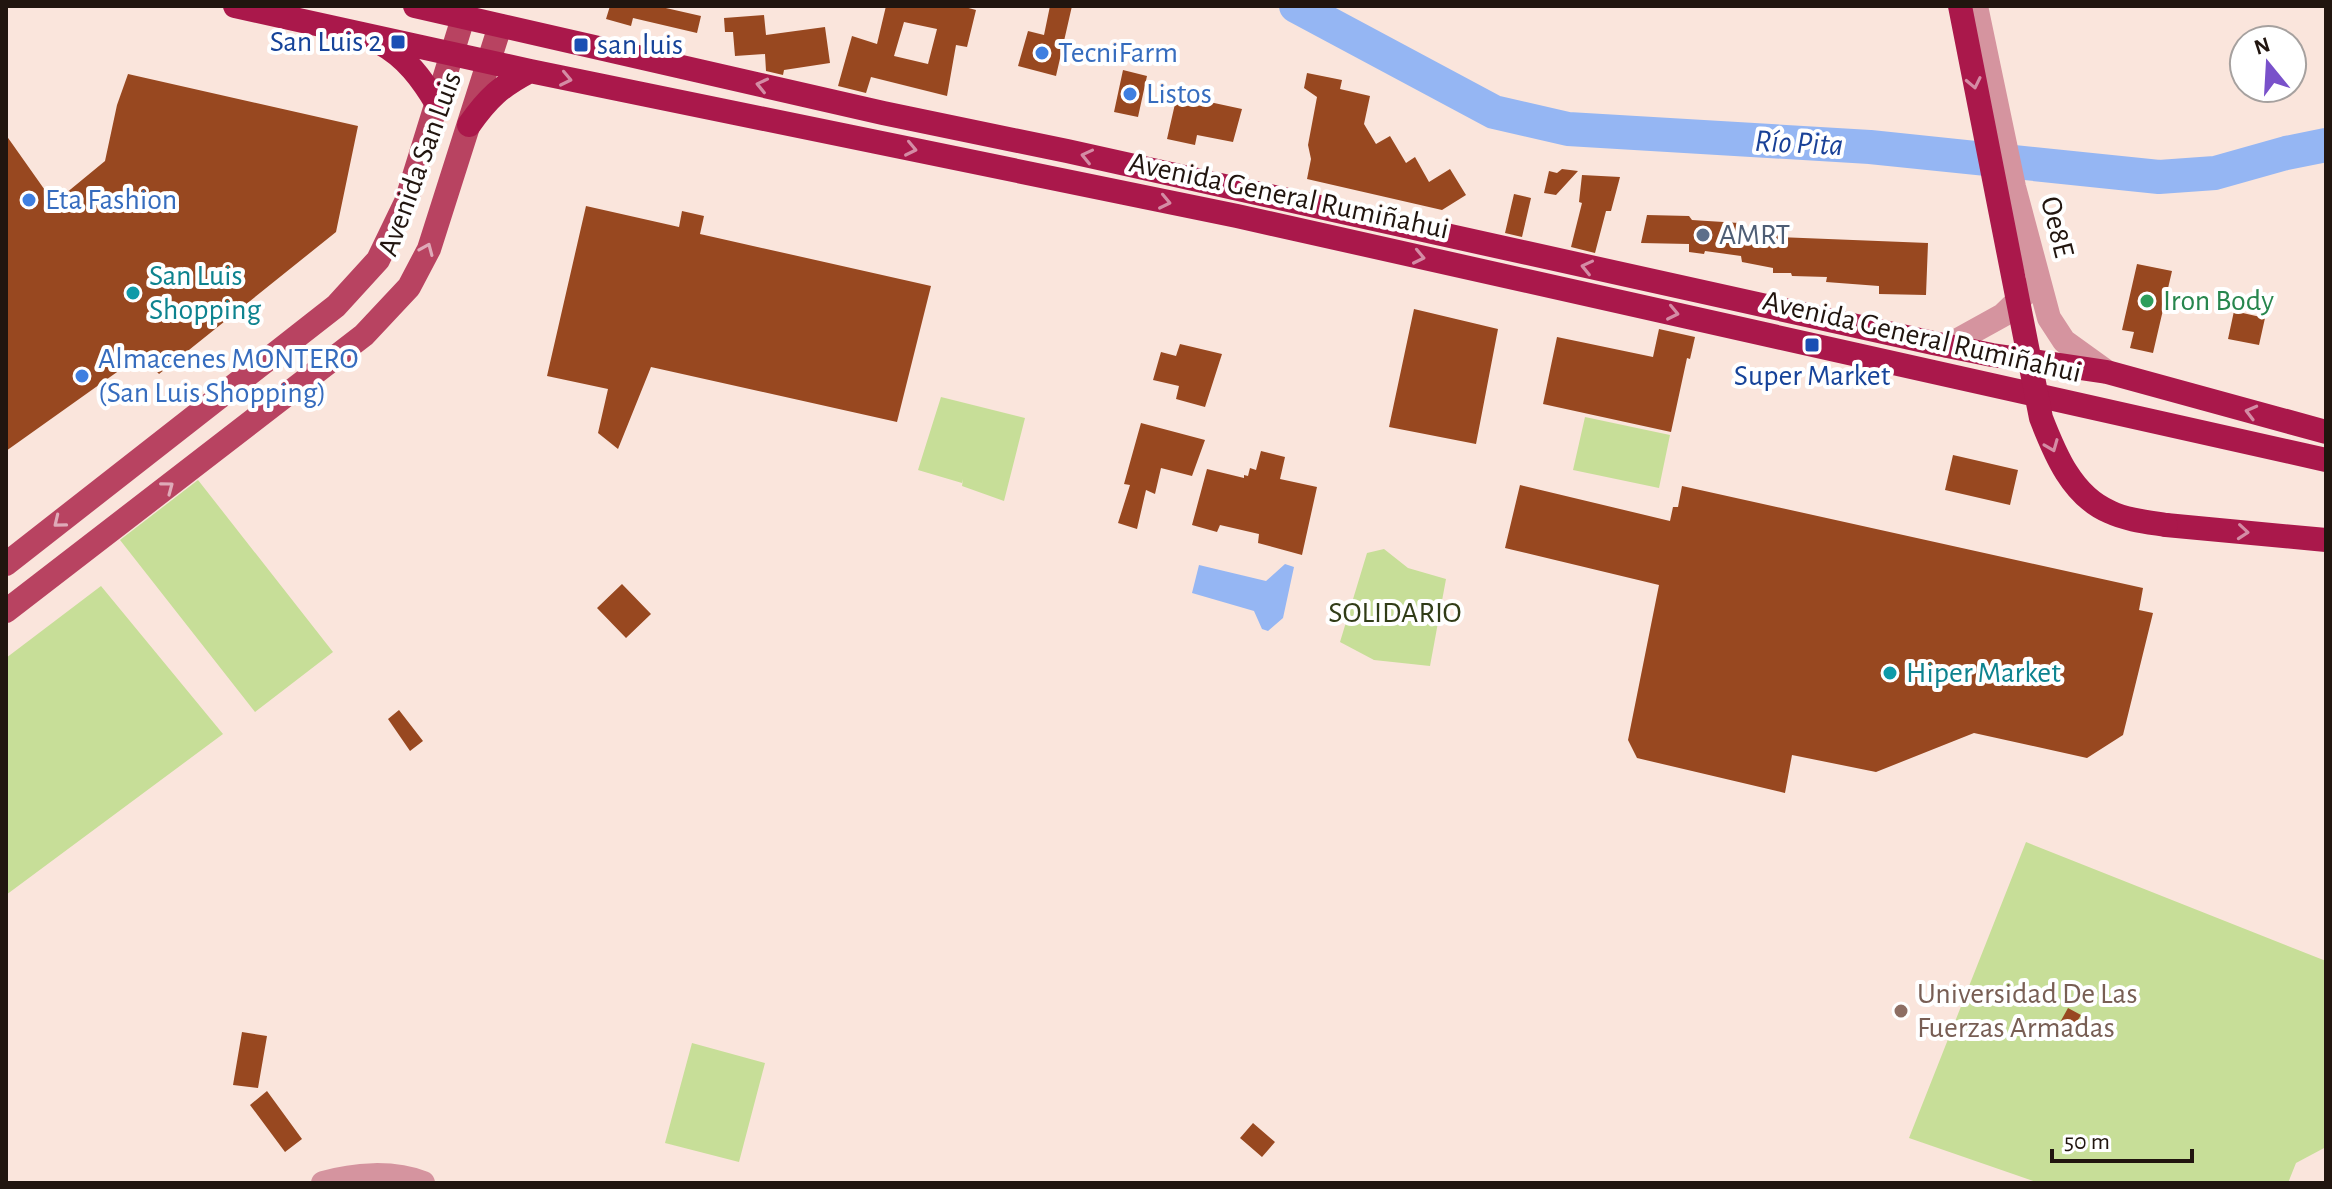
<svg xmlns="http://www.w3.org/2000/svg" width="2332" height="1189" font-family="'Alegreya Sans',sans-serif">
<style>
.green{fill:#c7de98}
.water{fill:#95b6f3}
.lines{fill:none;stroke-linecap:round;stroke-linejoin:round}
.river{stroke:#95b6f3;stroke-width:34}
.building{fill:#984820;fill-rule:evenodd}
.minor{stroke:#d5949f;stroke-width:24}
.major{stroke:#b84361;stroke-width:24}
.highway{stroke:#aa184b;stroke-width:24}
.highway-bridge{stroke:#aa184b;stroke-width:24}
.oneway{stroke:#d48ca5}
.oneway2{stroke:#dfaab8}
.transit-dot{fill:#1a4fb4;stroke:#fff;stroke-width:3}
.shop-dot{fill:#3f7fe0;stroke:#fff;stroke-width:3}
.service-dot{fill:#5c6f8a;stroke:#fff;stroke-width:3}
.culture-dot{fill:#0f9aa8;stroke:#fff;stroke-width:3}
.leisure-dot{fill:#2e9e5b;stroke:#fff;stroke-width:3}
.education-dot{fill:#8d6e63;stroke:#fff;stroke-width:3}
.labels{text-anchor:middle;dominant-baseline:central;stroke-width:8;stroke-linejoin:round;paint-order:stroke}
.transit-label{font-size:30px;fill:#164399;stroke:#fff;text-anchor:end}
.shop-label{font-size:30px;fill:#366cbe;stroke:#fff;text-anchor:start}
.street-label{font-size:30px;fill:#21150f;stroke:#fff}
.service-label{font-size:30px;fill:#4e5e75;stroke:#fff;text-anchor:start}
.culture-label{font-size:30px;fill:#0d838f;stroke:#fff;text-anchor:start}
.leisure-label{font-size:30px;fill:#27864d;stroke:#fff;text-anchor:start}
.park-label{font-size:30px;fill:#313c17;stroke:#fff}
.education-label{font-size:30px;fill:#785e54;stroke:#fff;text-anchor:start}
.water-label{font-size:32px;font-style:italic;fill:#194197;stroke:#fff}
</style>
<rect width="100%" height="100%" fill="#fae5dc"/>
<path class="green" d="M941 397 1025 418 1004 501 962 486 963 479 962 483 918 470Z
M1585 417 1670 435 1659 488 1573 470Z
M198 480 333 652 255 712 120 540Z
M1384 549 1408 568 1446 579 1430 666 1374 660 1340 642 1367 553Z
M101 586 223 734 6 895V658Z
M2026 842 2326 961V1147L2296 1163 2288 1183H2039L1909 1138Z
M692 1043 765 1063 739 1162 665 1143Z"/>
<path class="water" d="M1285 564 1294 567 1283 618 1268 631 1262 629 1254 611 1192 593 1199 565 1266 581Z"/>
<g class="lines">
<path class="river" d="M1296 6 1494 112 1568 129 1870 147 2159 177 2215 173 2286 153 2326 145"/>
</g>
<path class="building" d="M610 6H657L701 16 697 33 633 18 631 26 606 19Z
M886 6H961L976 10 967 47 956 45 947 96 871 77 866 93 838 86 852 36 877 44ZM904 22 937 29 928 64 894 56Z
M1050 6H1072L1056 76 1018 66 1028 31 1044 35Z
M764 15 766 35 825 27 830 63 784 70 783 75 766 71 765 54 735 56 733 32H725L724 18Z
M1123 70 1147 76 1138 117 1114 112Z
M1307 73 1342 80 1340 89 1370 96 1364 124 1376 144 1390 136 1406 163 1415 157 1429 182 1450 169 1466 195 1442 210 1307 179 1311 159 1308 145 1317 97 1304 88Z
M128 74 358 126 336 232 159 374 141 355 6 451V135L54 203 105 161 117 105Z
M1177 95 1242 109 1233 142 1197 135 1195 145 1167 139Z
M1562 169 1578 171 1556 195 1544 193 1549 171 1557 173Z
M1582 175 1620 177 1611 211H1606L1595 253 1571 247 1582 203 1579 202Z
M1514 194 1531 198 1522 237 1505 233Z
M586 206 679 227 682 211 704 216 700 234 931 286 897 422 651 367 618 449 598 433 608 389 547 376Z
M1647 215 1689 216 1692 220 1739 223 1744 228 1776 230 1778 237 1928 243 1926 295 1879 294V286L1826 282 1827 277 1792 276 1791 273H1773V268L1742 262 1741 256 1705 251 1704 254 1689 252V244L1641 243Z
M2137 264 2172 271 2153 353 2130 348 2134 332 2122 330Z
M1414 309 1498 329 1476 444 1389 427Z
M2234 311 2265 318 2259 345 2228 339Z
M1659 329 1695 337 1690 359 1687 358 1671 432 1543 404 1557 337 1653 357Z
M1180 344 1222 354 1205 407 1176 399 1179 386 1153 380 1161 352 1176 356Z
M1141 423 1205 440 1192 476 1161 468 1155 494 1146 490 1137 529 1118 523 1130 485 1124 484Z
M1261 451 1285 457 1280 479 1317 487 1302 555 1258 543 1259 534 1220 525 1217 532 1192 525 1207 469 1244 478V475L1248 476 1250 468 1256 470Z
M1953 455 2018 470 2010 505 1945 490Z
M1520 485 1670 521 1673 507H1678L1682 486 2143 588 2139 610 2153 613 2123 735 2087 758 1974 733 1876 772 1792 755 1785 793 1637 758 1628 740 1659 585 1505 548Z
M622 584 651 614 626 638 597 608Z
M399 710 423 741 410 751 388 719Z
M2068 1008 2081 1015 2070 1033 2058 1026Z
M242 1032 267 1036 258 1088 233 1085Z
M267 1091 302 1139 285 1152 250 1105Z
M1253 1123 1275 1142 1262 1157 1240 1138Z"/>
<g class="lines">
<path class="minor" d="M1976 6 2014 187 2049 318 2064 341 2107 372
M1947 346 2003 315 2030 289
M323 1183C354 1174 393 1171 423 1183"/>
<path class="major" d="M6 564 336 306 378 260 406 202 463 18
M6 611 364 335 409 287 429 249 500 26"/>
<path class="highway" d="M235 6 530 71 1237 216 2326 460
M415 6 883 113 1067 151 1933 343 1992 355 2107 372 2326 432
M380 43C406 57 422 79 437 104
M469 125C488 98 501 86 530 71
M2166 525 2326 540"/>
<path class="highway-bridge" d="M1960 6 2041 418C2055 454 2072 496 2110 512 2127 520 2147 522 2166 525"/>
</g>
<defs><path id="oneway-chevron" d="M-2-3.5L2.5 0L-2 3.5" fill="none" stroke-width="1.6" stroke-linecap="round" stroke-linejoin="round" transform="scale(2)"/></defs>
<g class="oneway">
<use href="#oneway-chevron" transform="translate(566 79) rotate(12)"/>
<use href="#oneway-chevron" transform="translate(1974 83) rotate(78)"/>
<use href="#oneway-chevron" transform="translate(762 85) rotate(-167)"/>
<use href="#oneway-chevron" transform="translate(911 149) rotate(12)"/>
<use href="#oneway-chevron" transform="translate(1087 156) rotate(-167)"/>
<use href="#oneway-chevron" transform="translate(1165 202) rotate(12)"/>
<use href="#oneway-chevron" transform="translate(1419 257) rotate(12)"/>
<use href="#oneway-chevron" transform="translate(1587 267) rotate(-167)"/>
<use href="#oneway-chevron" transform="translate(1673 313) rotate(12)"/>
<use href="#oneway-chevron" transform="translate(2251 412) rotate(-165)"/>
<use href="#oneway-chevron" transform="translate(2052 446) rotate(68)"/>
<use href="#oneway-chevron" transform="translate(2243 532) rotate(5)"/>
</g>
<g class="oneway2">
<use href="#oneway-chevron" transform="translate(427 249) rotate(-67)"/>
<use href="#oneway-chevron" transform="translate(168 487) rotate(-37)"/>
<use href="#oneway-chevron" transform="translate(59 522) rotate(141)"/>
</g>
<g class="transit-dot">
<rect x="390" y="34" width="16" height="16" rx="4"/>
<rect x="573" y="37" width="16" height="16" rx="4"/>
<rect x="1804" y="337" width="16" height="16" rx="4"/>
</g>
<g class="shop-dot">
<circle cx="1042" cy="53" r="8"/>
<circle cx="1130" cy="94" r="8"/>
<circle cx="29" cy="200" r="8"/>
<circle cx="82" cy="376" r="8"/>
</g>
<circle class="service-dot" cx="1703" cy="235" r="8"/>
<g class="culture-dot">
<circle cx="133" cy="293" r="8"/>
<circle cx="1890" cy="673" r="8"/>
</g>
<circle class="leisure-dot" cx="2147" cy="301" r="8"/>
<circle class="education-dot" cx="1901" cy="1011" r="8"/>
<g class="labels">
<g class="transit-label">
<text x="382" y="42">San Luis 2</text>
<text x="597" y="45" text-anchor="start">san luis</text>
<text x="1812" y="376" text-anchor="middle">Super Market</text>
</g>
<g class="shop-label">
<text x="1058" y="53">TecniFarm</text>
<text x="1146" y="94">Listos</text>
<text x="45" y="200">Eta Fashion</text>
<text x="98" y="359">Almacenes MONTERO<tspan x="98" dy="34">(San Luis Shopping)</tspan></text>
</g>
<g class="street-label">
<text transform="translate(420 164) rotate(-70)">Avenida San Luis</text>
<text transform="translate(1289 196) rotate(12)">Avenida General Rumiñahui</text>
<text transform="translate(2057 227) rotate(76)">Oe8E</text>
<text transform="translate(1922 337) rotate(13)">Avenida General Rumiñahui</text>
</g>
<g class="service-label">
<text x="1719" y="235">AMRT</text>
</g>
<g class="culture-label">
<text x="149" y="276">San Luis<tspan x="149" dy="34">Shopping</tspan></text>
<text x="1906" y="673">Hiper Market</text>
</g>
<g class="leisure-label">
<text x="2163" y="301">Iron Body</text>
</g>
<g class="park-label">
<text x="1395" y="613">SOLIDARIO</text>
</g>
<g class="education-label">
<text x="1917" y="994">Universidad De Las<tspan x="1917" dy="34">Fuerzas Armadas</tspan></text>
</g>
<g class="water-label">
<text transform="translate(1799 143) rotate(3)">Río Pita</text>
</g>
</g>
<rect width="2332" height="1189" fill="none" stroke="#21150f" stroke-width="16"/>
<g transform="translate(2268 64) rotate(342)"><circle r="38" fill="#ffffff" stroke="#a6a19f" stroke-width="2"/>
<path d="M0-6L14 30L0 20L-14 30Z" fill="#7951ca"/>
<text y="-12" font-size="22" font-weight="bold" text-anchor="middle" fill="#21150f">N</text>
</g>
<path d="M2052 1149v12h140v-12" fill="none" stroke="#21150f" stroke-width="4"/>
<text x="2064" y="1149" font-size="24" fill="#21150f" stroke="#ffffff" stroke-width="6" paint-order="stroke">50 m</text>
</svg>
